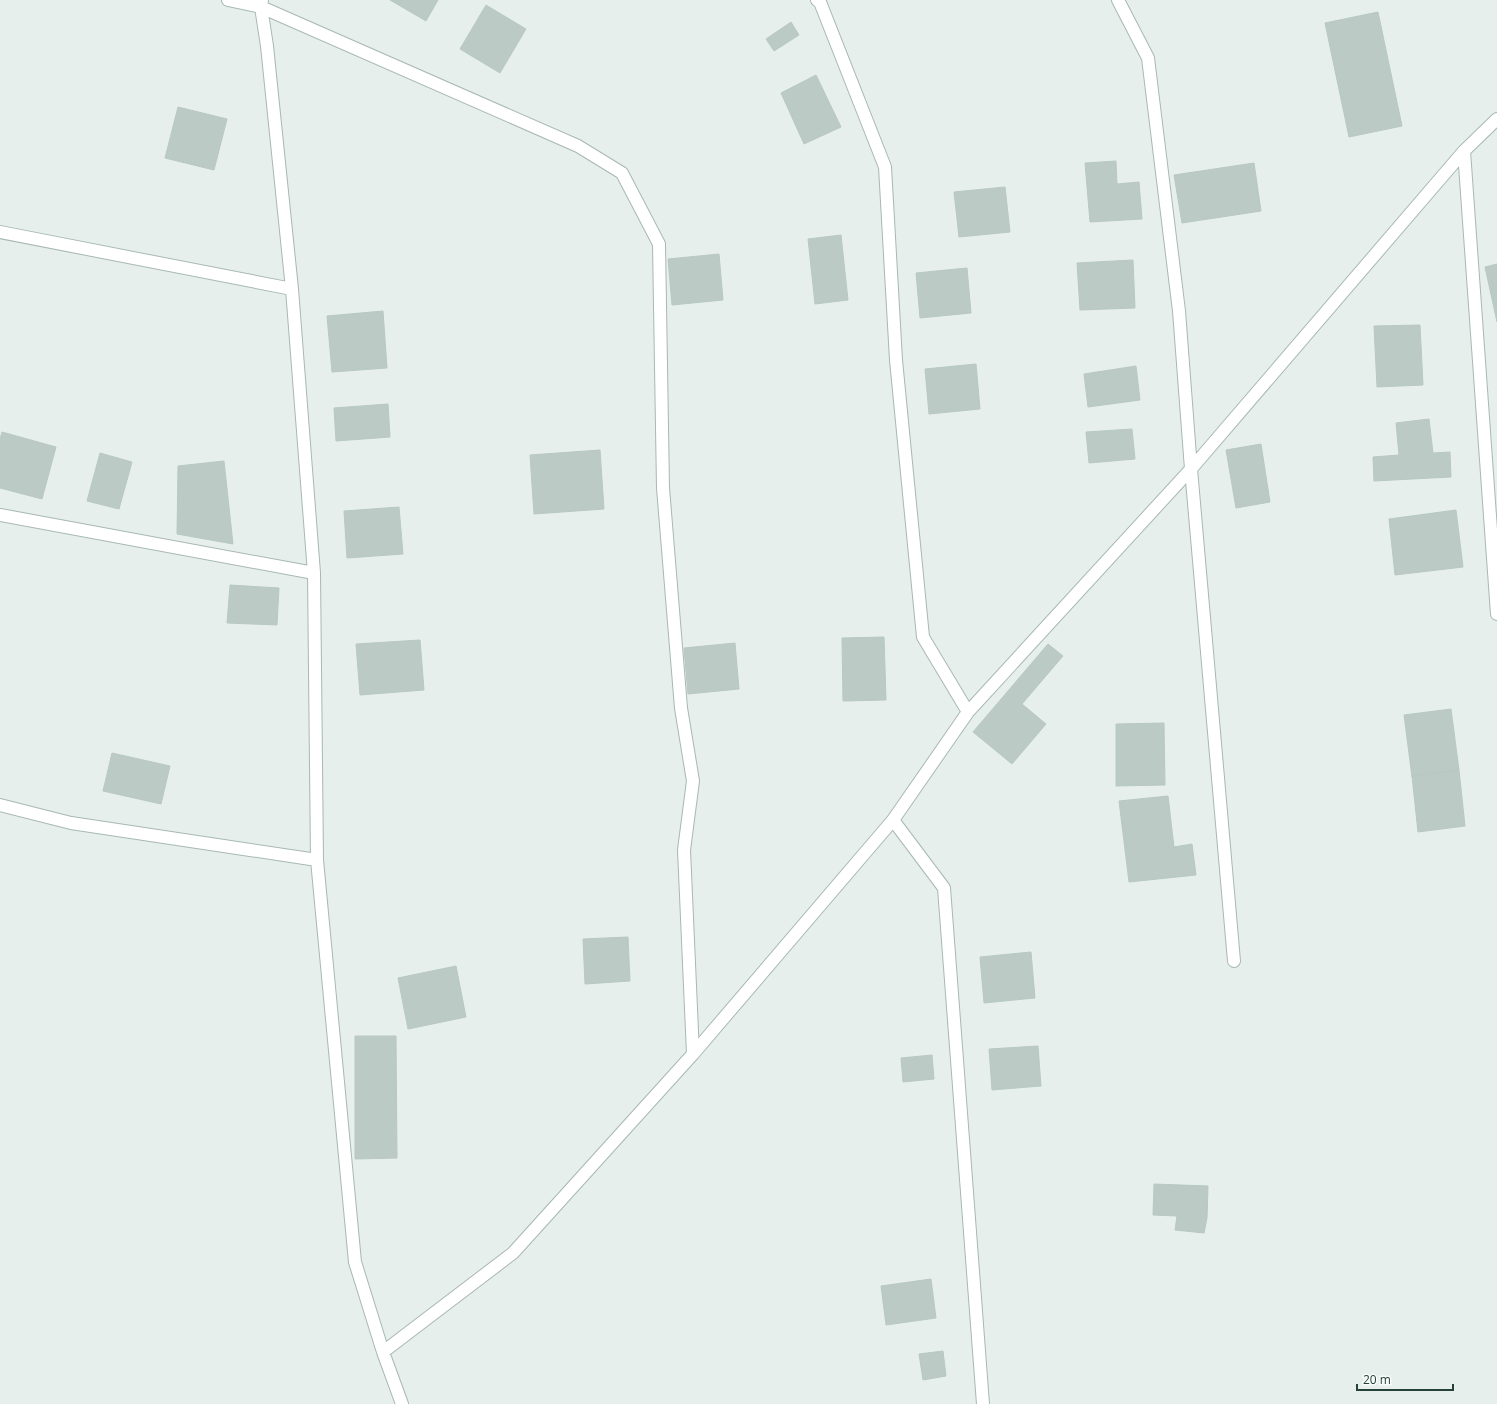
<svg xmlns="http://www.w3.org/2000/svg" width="1497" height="1404" font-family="'Open Sans',sans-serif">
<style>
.building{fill:#bbcac4;stroke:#b8c9c2}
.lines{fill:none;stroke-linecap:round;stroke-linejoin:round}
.street-casing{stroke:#a8b8b2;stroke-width:14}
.street{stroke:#fff;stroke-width:12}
</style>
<rect width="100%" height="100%" fill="#e6efeb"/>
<path class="building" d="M390 0H438L426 21Z
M486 5 526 29 500 73 460 49Z
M1378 12 1402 126 1349 137 1325 23Z
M791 22 799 35 774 51 766 39Z
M816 75 841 127 804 144 781 93Z
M178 107 227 119 214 170 165 158Z
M1116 161 1117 184 1139 182 1142 219 1090 222 1085 163Z
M1254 163 1261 211 1182 223 1174 175Z
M1005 187 1010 232 959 237 954 192Z
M841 235 848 300 815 304 808 239Z
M719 254 723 300 672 305 668 259Z
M1133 260 1135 308 1080 310 1077 263Z
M1497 264V322L1485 267Z
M967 268 971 313 920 318 916 273Z
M383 311 387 368 332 372 327 316Z
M1420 325 1423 385 1377 387 1374 326Z
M976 364 980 409 929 414 925 369Z
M1136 366 1140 400 1088 407 1084 374Z
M388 404 390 437 336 441 334 408Z
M1429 419 1433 453 1450 452 1451 477 1374 481 1373 457 1399 455 1396 423Z
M1132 429 1135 459 1089 463 1086 432Z
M2 432 56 447 42 499 0 488V439Z
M1261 444 1270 502 1236 508 1226 450Z
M600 450 604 509 534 514 530 455Z
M100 453 132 462 119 509 87 501Z
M224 461 233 544 177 534 178 466Z
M399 507 403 554 347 558 344 511Z
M1456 510 1463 567 1395 575 1389 519Z
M230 585 279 588 277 625 227 623Z
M884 637 886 700 843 701 842 638Z
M420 640 424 690 360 695 356 644Z
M735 643 739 689 688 694 684 648Z
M1048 644 1063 656 1022 704 1046 724 1012 764 973 732Z
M1451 709 1459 770 1412 777 1404 715Z
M1164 723 1165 785 1116 786V724Z
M112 753 170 766 161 804 103 791Z
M1459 770 1465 826 1418 832 1412 776Z
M1168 796 1174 847 1192 844 1196 875 1129 882 1119 801Z
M628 937 630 981 585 984 583 939Z
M1031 952 1035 998 984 1003 980 957Z
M456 966 466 1017 408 1029 398 978Z
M355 1036H396L397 1158 355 1159Z
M1038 1046 1041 1086 992 1090 989 1049Z
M932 1055 934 1079 903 1082 901 1058Z
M1154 1184 1208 1186 1207 1218 1204 1233 1175 1230 1177 1216 1153 1215Z
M931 1279 936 1318 886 1325 881 1286Z
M943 1351 946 1376 923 1380 919 1354Z"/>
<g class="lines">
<defs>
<path id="street" d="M228 0 261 7 578 146 622 173 659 244 663 488 681 708 693 781 684 850 693 1054
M262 0 261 7 267 46 292 289 314 573 317 860 355 1262 383 1352 402 1404
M817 0 820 2 885 167 896 360 923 637 968 712
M1118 0 1148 58 1179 311 1191 469 1234 961
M1464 151 1497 614
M0 232 292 289
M0 515 314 573
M0 805 71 823 317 860
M893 820 944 888 983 1404
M383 1352 513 1253 693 1054 893 820 968 712 1191 469 1464 151 1497 119"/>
</defs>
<use href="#street" class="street-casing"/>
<use href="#street" class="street"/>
</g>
<path d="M1357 1384v6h96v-6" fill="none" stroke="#24423a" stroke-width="2"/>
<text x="1363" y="1384" font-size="12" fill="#24423a" stroke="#f7fbf9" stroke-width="3" paint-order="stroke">20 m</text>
</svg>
